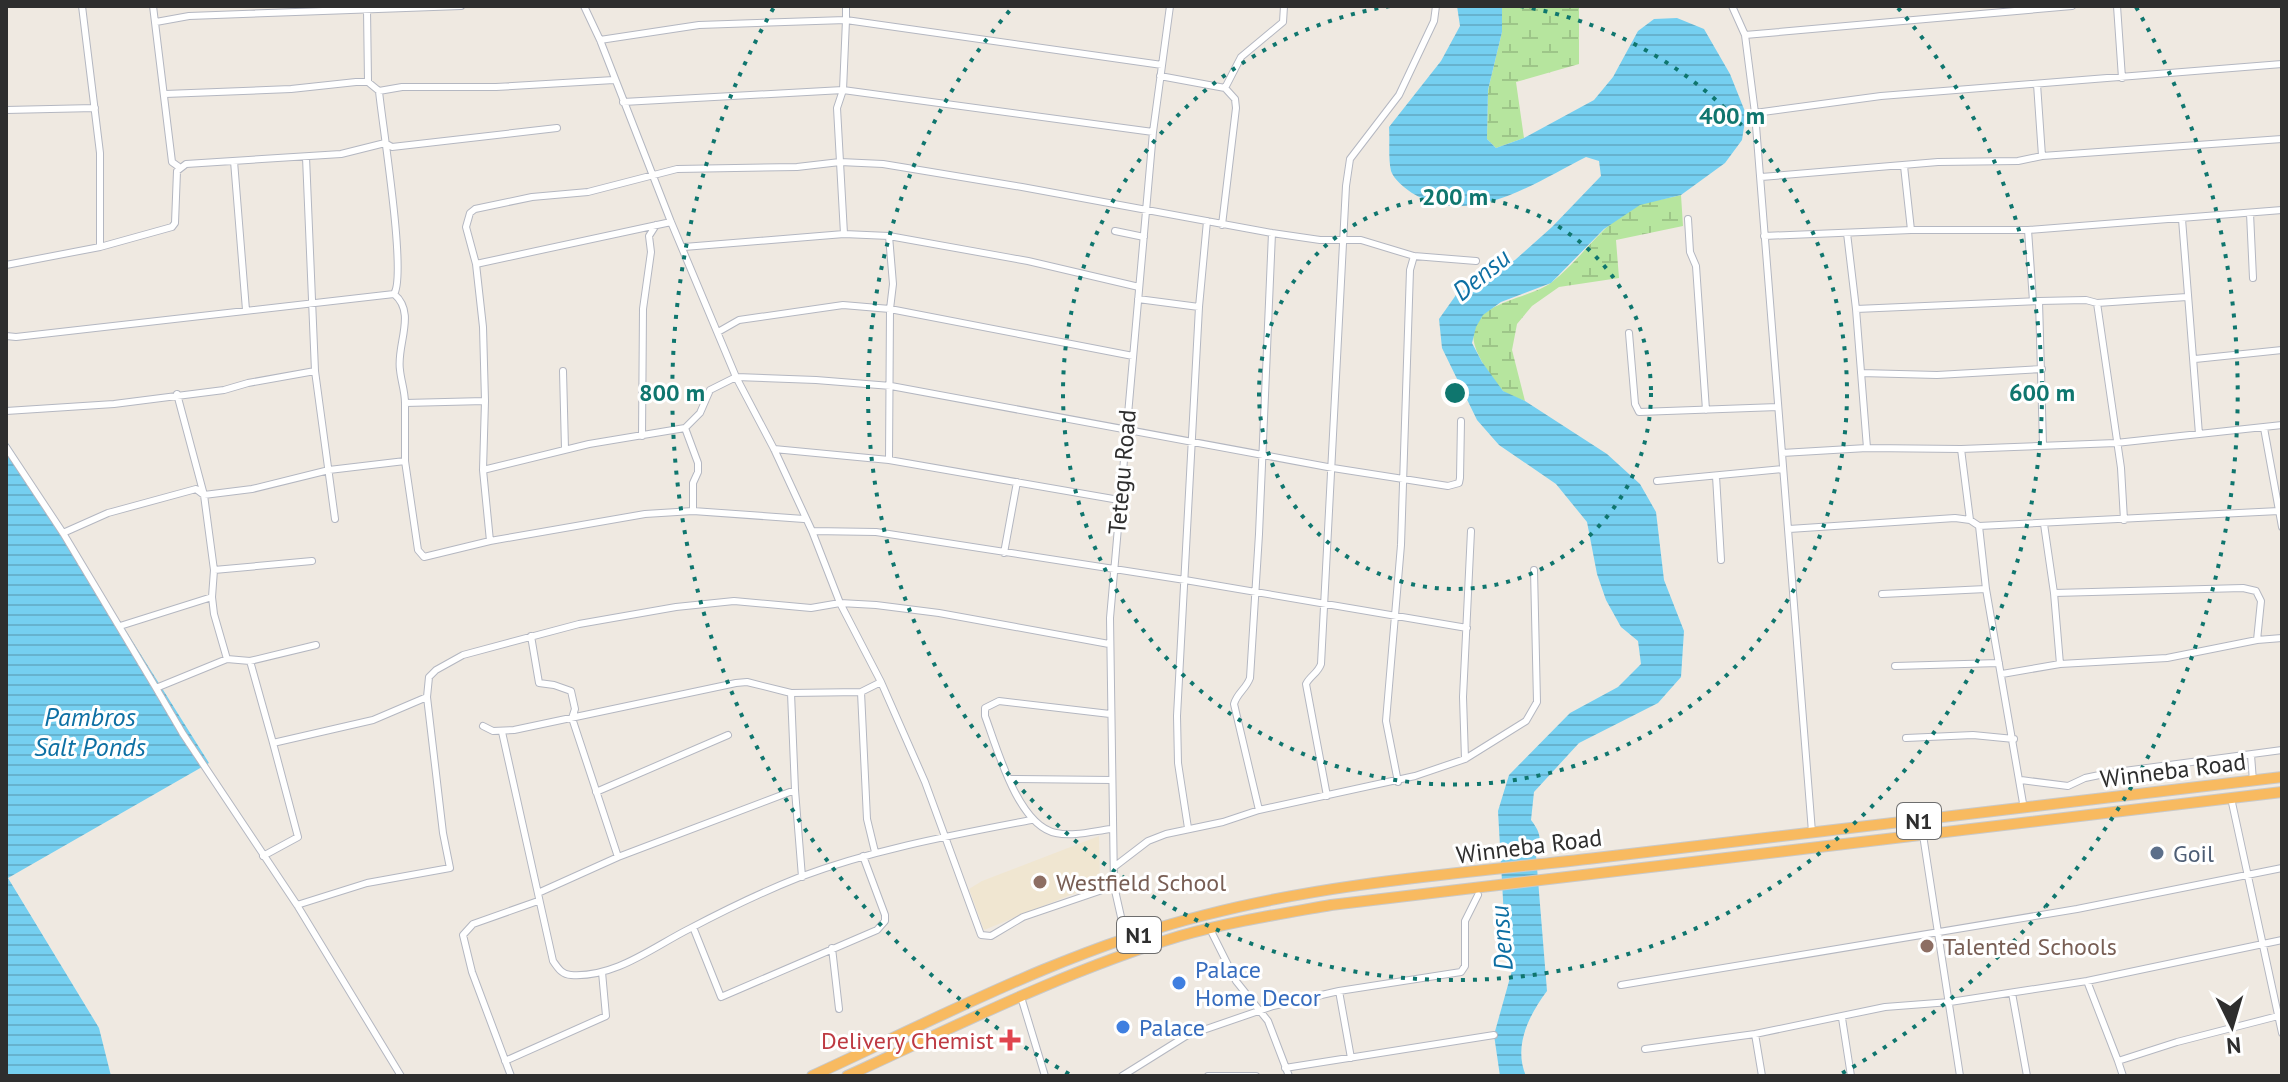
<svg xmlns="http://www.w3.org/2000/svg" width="2288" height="1082" font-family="'PT Sans',sans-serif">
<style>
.education{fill:#f0e6d1}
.wetland{fill:url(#wetland-marsh)}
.water{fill:url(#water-rules)}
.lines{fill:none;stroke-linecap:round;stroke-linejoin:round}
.minor-casing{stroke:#b4b7c1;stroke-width:8}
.trunk-casing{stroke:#c9c9c9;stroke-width:12}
.minor{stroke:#fff;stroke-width:6}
.trunk{stroke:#f8ba60;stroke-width:10}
.ring{fill:none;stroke:#0f766e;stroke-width:4;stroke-dasharray:4 8}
.service-dot{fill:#5c6f8a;stroke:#fff;stroke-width:3}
.education-dot{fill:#8d6e63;stroke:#fff;stroke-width:3}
.shop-dot{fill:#3f7fe0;stroke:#fff;stroke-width:3}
.health-dot{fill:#e0444e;stroke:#fff;stroke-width:3}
.labels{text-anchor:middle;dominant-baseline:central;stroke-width:6;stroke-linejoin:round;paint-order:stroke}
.shield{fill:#fff;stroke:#6d6d6d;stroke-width:2}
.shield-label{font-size:22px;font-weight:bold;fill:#2e2e2e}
.street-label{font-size:24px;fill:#2e2e2e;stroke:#fff}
.service-label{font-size:24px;fill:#4e5e75;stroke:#fff;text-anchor:start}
.education-label{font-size:24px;fill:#785e54;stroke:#fff;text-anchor:start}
.shop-label{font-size:24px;fill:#366cbe;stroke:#fff;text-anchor:start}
.health-label{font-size:24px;fill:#be3a42;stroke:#fff;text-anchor:end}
.water-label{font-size:26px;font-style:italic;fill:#0d6fa3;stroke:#fff}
.centre{fill:#0f766e;stroke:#fff;stroke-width:4}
.ring-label{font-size:24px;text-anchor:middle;font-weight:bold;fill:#0f766e;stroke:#fff;stroke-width:6;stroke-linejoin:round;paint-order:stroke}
</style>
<defs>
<pattern id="wetland-marsh" width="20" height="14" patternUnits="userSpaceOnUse" patternTransform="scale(2)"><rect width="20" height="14" fill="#b6e59e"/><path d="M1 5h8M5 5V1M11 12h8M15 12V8" fill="none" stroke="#9dc588"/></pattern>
<pattern id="water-rules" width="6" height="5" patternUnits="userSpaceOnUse" patternTransform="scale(2)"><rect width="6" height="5" fill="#75cff0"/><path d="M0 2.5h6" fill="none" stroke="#66b2ce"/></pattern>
</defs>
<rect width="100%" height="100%" fill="#efe9e1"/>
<path class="education" d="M1099 836 1100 883 984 930 969 889 982 881Z"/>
<path class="wetland" d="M1502 6H1522L1523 8 1579 6V64L1516 82 1524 138 1496 148 1487 139 1488 90 1502 32Z
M1681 195 1683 226 1616 240 1619 278 1559 287 1532 306 1517 324 1512 350 1525 401C1518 398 1508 396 1503 391 1493 383 1484 366 1479 356 1452 302 1527 302 1552 282 1583 258 1602 222 1639 205 1651 200 1668 199 1681 195Z"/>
<path class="water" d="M1457 6H1502V32L1488 90 1487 139 1496 148 1524 138 1594 100 1613 77 1638 31 1654 19 1677 18 1704 29 1730 74 1746 114 1742 140 1725 163 1681 195 1640 205 1604 229 1551 283 1501 302 1483 315 1476 327 1472 343 1482 362 1503 391 1525 401 1607 454 1640 484 1656 512 1664 580 1684 631 1681 677 1658 703 1579 743 1534 792 1531 820C1541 833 1542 840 1536 855L1547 991C1529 1015 1513 1046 1526 1076H1500L1494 1035 1513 967 1505 935 1498 811 1509 775 1570 713 1618 687 1641 664 1638 641 1621 627 1606 600 1597 574 1587 522 1556 484 1499 445 1477 420 1442 348 1439 319 1456 295 1515 260 1552 227 1601 176 1599 161 1586 157C1534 183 1470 229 1412 193 1405 188 1394 180 1391 171 1388 158 1390 141 1389 127L1441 61 1460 26Z
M6 440 209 763 8 878 99 1028 111 1076H6Z"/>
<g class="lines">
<defs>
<path id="minor" d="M82 6 100 153V247
M153 6 172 162 179 167
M584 6 600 40 671 222 736 377 774 449 812 531 840 603 881 682 925 782 981 935 991 936 1023 917 1114 886
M1732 6 1745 35 1755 113 1812 832
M2117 6 2122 78
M367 9 368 82
M156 22 189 16 461 6
M1745 35 2072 6
M600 40 699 25 846 20V6
M1160 76 1225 88 1235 99 1236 108 1222 225
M2037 84 2042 156
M1225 88 1241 57 1283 22 1284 6
M379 91 402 87H496L614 80
M165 94 291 89 356 82H368L379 91C382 123 407 275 394 294
M623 102 843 90 1153 132
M6 110 95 108
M1755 113 1881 96 2282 64
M306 157 315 371 335 519
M234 161 246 310
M1904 166 1911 230
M1761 177 1938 162 2018 161 2042 156 2282 139
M2250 213 2253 278
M1688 219 1690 252 1696 266 1706 410
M2182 219 2199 434
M2028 230 2033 301
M1115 231 1144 237
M1847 233 1856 309 1867 448
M844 234 837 108 843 90 846 20 1162 65
M1764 236 1911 230H2028L2282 210
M684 247 844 234 889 236 1028 261 1139 287
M476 264 671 222
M6 265 100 247 172 227 175 223 177 171 186 164 341 154 385 143 392 147 557 128
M394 294C417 313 396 345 400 370 401 381 405 391 405 403L485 401
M1138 299 1199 307
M2039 301 2043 445
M2097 303 2121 468 2124 520
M1856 309 2039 301 2086 300 2097 303 2187 297
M718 332 739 320 843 305 890 309 1133 356
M1629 333 1635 404 1639 412 1778 407
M6 336 16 337 394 294
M2195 359 2282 350
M563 371 565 449
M1861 373 1937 375 2042 369
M177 394 204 495 214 570 212 597 214 614 227 659
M6 411 114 404 224 390 248 383 315 371
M685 428 698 463V472L693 483V511
M2264 428 2282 527
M642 436 643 309 651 252 649 236 656 225
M6 447 63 533 156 688
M774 449 889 460 1119 500
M1961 449 1970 520
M1782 453 1867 448 1961 449 2116 443 2282 425
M889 460 890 309 893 284 889 236
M405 461 418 550 424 557 490 541 645 514 693 511 804 519
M483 470 589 444 685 428 700 413 710 390 736 377 816 380 891 386 1333 468 1448 486 1459 483 1460 478 1461 421
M1716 476 1721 560
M1657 481 1783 469
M2044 524 2054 593 2060 664
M1979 526 1986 589
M1789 529 1955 518 1970 520 1979 526 2279 511
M812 531 876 532 1185 580 1467 628
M63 533 108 513 196 489 204 495 252 489 329 470 405 461V403
M490 541 483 470 485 401 483 327 476 264 466 227 470 213 475 209 532 197 588 192 677 169 797 167 840 162 883 164 1022 187 1272 233 1320 240H1361L1414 256 1476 261
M1004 553 1017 482
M214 570 312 561
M2054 593 2243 588 2256 591 2261 601 2257 640
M1882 594 1986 589 2024 809
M120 626 212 597
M531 636 539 683 554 685 571 691 575 709 572 718 618 857
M316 645 250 661 227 659 156 688 183 734 297 905 401 1076
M250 661 273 743
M1895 666 1999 663
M2002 674 2060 664 2167 658 2257 640 2282 638
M861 692 867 819 875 852
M791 693 795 790 802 877
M1110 714 999 701 985 708V716C997 748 1018 826 1056 833 1073 837 1094 831 1111 829
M483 726 493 731 514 730 736 683 747 682 791 693 861 692 881 682
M502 732 553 961C558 968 562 975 571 975 615 978 653 947 689 929 725 910 762 892 800 877 875 849 953 835 1031 820
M1906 738 1973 735 2014 739
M2251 755 2253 781
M1465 759 1463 697 1471 531
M1009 779 1112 780
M2021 780 2068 786 2085 778 2109 773 2282 750
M1398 782 1386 721 1401 545 1410 270 1414 256
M596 792 728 735
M1327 796 1306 684C1310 676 1318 673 1321 664L1346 186 1350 159 1399 95 1434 21 1436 6
M2231 798 2282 1033
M1259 810 1234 704C1237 693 1246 689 1250 678L1259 534 1272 233
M1188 828 1178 763 1177 716 1199 307 1207 221
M1923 835 1960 1076
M263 856 298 837 273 743 373 720 427 697 429 677 436 670 463 655 579 624 676 607 734 601 811 608 840 603 876 605 939 613 1109 644
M1114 867 1148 841 1166 834 1223 822 1259 810 1415 776 1465 759 1526 721 1537 702 1534 570
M538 893 618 857 795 790
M297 905 367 883 450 868 443 833 427 697
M693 927 721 997 877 930 885 921V915L863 856
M1210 929 1236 981 1268 1021 1289 1076
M1126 939 1114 886 1110 618 1153 132 1170 6
M832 948 839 1009
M2087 981 2118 1061 2177 1042 2282 1015
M1621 985 2077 909 2282 868
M1339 991 1351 1058
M2012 993 2027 1076
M1021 997 1045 1076
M1842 1018 1851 1076
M1755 1034 1762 1076
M1645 1049 1755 1034 1885 1007 1950 1002 2087 981 2282 940
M505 1061 606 1016 602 972
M2118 1061 2123 1076
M1285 1068 1494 1035
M511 1076 472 972 463 935 473 924 538 901
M1122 1076 1186 1036 1273 1006 1339 991 1461 972 1465 966V921L1478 895
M1208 1076H1256"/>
<path id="trunk" d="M812 1076C940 1017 1068 949 1205 915 1332 882 1466 873 1596 858 1824 831 2053 806 2282 777
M847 1076C956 1026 1065 971 1180 936 1229 922 1280 914 1331 905L2282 792"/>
</defs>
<use href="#minor" class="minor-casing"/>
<use href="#trunk" class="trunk-casing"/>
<use href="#minor" class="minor"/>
<use href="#trunk" class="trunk"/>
</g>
<g class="ring">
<circle cx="1455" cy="393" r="196"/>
<path d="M1520 6A392 392 0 1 1 1390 6"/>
<path d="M1898 8A587 587 0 1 1 1012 8"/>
<path d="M1069 1074A783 783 0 0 1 774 7M2136 7A783 783 0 0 1 1841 1074"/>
</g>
<circle class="service-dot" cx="2157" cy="853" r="8"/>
<g class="education-dot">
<circle cx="1040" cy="882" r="8"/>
<circle cx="1927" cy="946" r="8"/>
</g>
<g class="shop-dot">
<circle cx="1179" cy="983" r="8"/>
<circle cx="1123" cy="1027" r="8"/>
</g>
<path class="health-dot" d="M1006 1028h8v8h8v8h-8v8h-8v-8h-8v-8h8z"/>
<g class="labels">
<g class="shield">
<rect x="1897" y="803" width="44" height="36" rx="6"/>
<rect x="1117" y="917" width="44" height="36" rx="6"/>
</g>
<g class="shield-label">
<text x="1919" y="821">N1</text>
<text x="1139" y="935">N1</text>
</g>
<g class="street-label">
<text transform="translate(1122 472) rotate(-85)">Tetegu Road</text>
<text transform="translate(2173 770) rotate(-7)">Winneba Road</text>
<text transform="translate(1529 846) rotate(-7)">Winneba Road</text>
</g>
<g class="service-label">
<text x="2173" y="853">Goil</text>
</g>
<g class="education-label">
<text x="1056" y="882">Westfield School</text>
<text x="1943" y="946">Talented Schools</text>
</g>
<g class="shop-label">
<text x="1195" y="969">Palace<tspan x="1195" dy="28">Home Decor</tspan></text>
<text x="1139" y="1027">Palace</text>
</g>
<g class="health-label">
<text x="994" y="1040">Delivery Chemist</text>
</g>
<g class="water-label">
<text transform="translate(1481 274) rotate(-39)">Densu</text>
<text x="90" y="716">Pambros<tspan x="90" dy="30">Salt Ponds</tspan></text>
<text transform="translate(1501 938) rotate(-94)">Densu</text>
</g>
</g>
<circle cx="1455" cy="393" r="12" class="centre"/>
<g class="ring-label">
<text x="1732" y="124">400 m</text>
<text x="1455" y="205">200 m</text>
<text x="2042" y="401">600 m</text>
<text x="672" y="401">800 m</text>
</g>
<rect width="2288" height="1082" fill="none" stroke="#2e2e2e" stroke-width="16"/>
<g transform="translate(2232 1026) rotate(175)" stroke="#ffffff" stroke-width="6" paint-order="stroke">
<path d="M0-6L14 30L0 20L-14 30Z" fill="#2e2e2e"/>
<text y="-12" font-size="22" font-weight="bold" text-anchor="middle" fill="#2e2e2e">N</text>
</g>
</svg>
